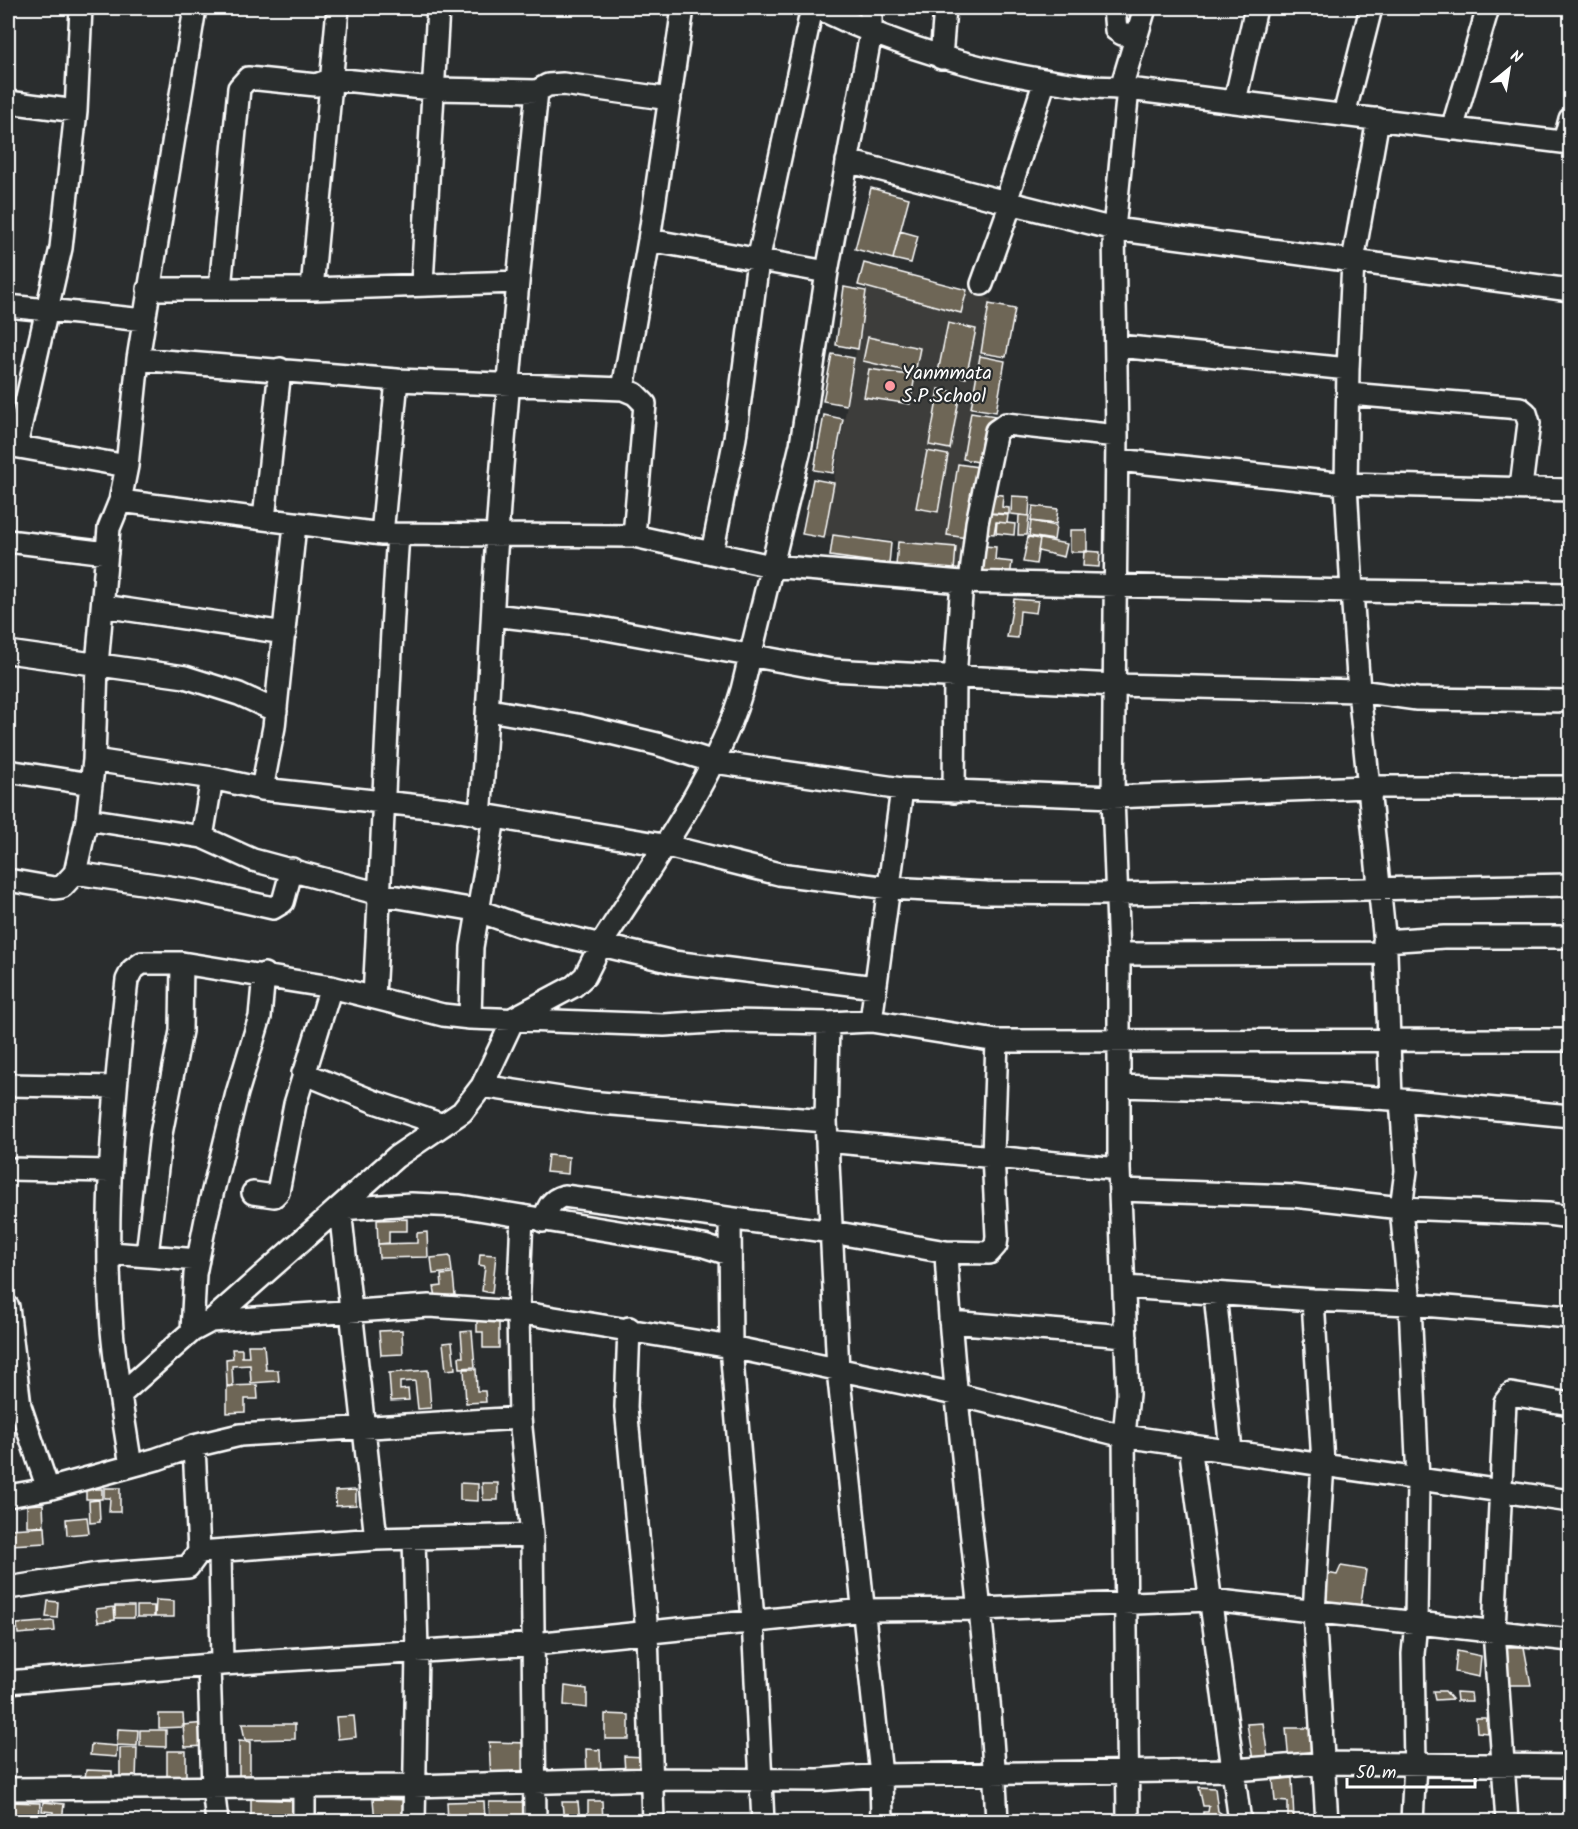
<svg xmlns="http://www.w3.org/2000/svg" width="1578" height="1829" font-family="Kalam,sans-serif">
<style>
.built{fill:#3e3e3a}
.building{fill:#6e6656;stroke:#fff;stroke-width:1.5}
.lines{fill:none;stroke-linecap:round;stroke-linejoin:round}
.minor-casing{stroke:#fff;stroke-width:26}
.minor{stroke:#2a2d2e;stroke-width:21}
.poi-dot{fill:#ff9aa2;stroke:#2a2d2e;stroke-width:2}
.labels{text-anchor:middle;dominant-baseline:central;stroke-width:4.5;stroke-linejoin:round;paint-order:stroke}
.poi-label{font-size:20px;fill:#fff;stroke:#2a2d2e;text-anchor:start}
</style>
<rect width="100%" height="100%" fill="#2a2d2e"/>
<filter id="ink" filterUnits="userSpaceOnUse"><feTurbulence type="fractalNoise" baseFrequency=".0167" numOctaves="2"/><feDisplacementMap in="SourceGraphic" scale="12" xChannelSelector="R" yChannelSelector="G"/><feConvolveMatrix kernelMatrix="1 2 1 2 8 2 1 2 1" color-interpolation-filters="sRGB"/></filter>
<g filter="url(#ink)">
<path class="built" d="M867 288 961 313 967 290 991 299 963 459 958 464 947 534 967 538 965 572 954 571 956 547 833 535 824 538Z"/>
<path class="building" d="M871 188 909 198 893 259 855 249Z
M900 231 918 236 911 263 893 259Z
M864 263 967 290 961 313 858 285Z
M844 287 866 291 858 349 836 345Z
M989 304 1015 309 1006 357 981 353Z
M948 323 976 329 966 378 938 372Z
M868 337 920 348 915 373 863 361Z
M832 354 854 358 846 405 823 401Z
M980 356 1005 361 996 412 971 408Z
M869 369 915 376 910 404 864 397Z
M939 389 960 393 950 449 929 445Z
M971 412 996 416 988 464 963 459Z
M824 415 843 419 833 473 814 470Z
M927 451 948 455 938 512 916 508Z
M958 464 978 467 967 538 947 535Z
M813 479 834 483 824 538 802 534Z
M991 494 1003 495 1002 507 1009 508V514L990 513Z
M1012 496 1030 497 1029 516 1011 514Z
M1033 506 1058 509 1056 524 1031 521Z
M985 513 1008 515 1007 523 996 522 994 534 984 533Z
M1019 515 1029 516 1027 535H1018Z
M1031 521 1056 526 1054 540 1029 536Z
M997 522 1015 524 1014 535 996 533Z
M1070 530H1087V552H1070Z
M833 535 891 543 889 564 830 556Z
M1028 537 1040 539 1036 564 1023 562Z
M1040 539 1067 544 1064 557 1038 551Z
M898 542 956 547 954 571 896 566Z
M984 546 996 547 995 560 1012 562 1010 577 982 574Z
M1084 551 1100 552 1099 567 1083 566Z
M1014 599 1038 601 1036 613 1020 611 1018 638 1007 637Z
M548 1155 569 1157 568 1174 546 1172Z
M407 1219V1231H389V1243L378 1244 377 1220Z
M427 1232 428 1257 379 1258 378 1244 417 1243V1233Z
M480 1254 496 1255 492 1293 482 1291 485 1266 479 1265Z
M450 1256 452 1272 433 1274 431 1258Z
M453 1274 455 1295 436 1297 434 1287 442 1286 441 1275Z
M477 1320H499V1348H483V1332H477Z
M402 1330 403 1354 381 1355 379 1331Z
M472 1331 475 1367 460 1368 459 1357H463L461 1332Z
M452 1342 455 1369 446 1370 443 1343Z
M248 1345H264L266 1370H278L279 1381 251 1383 250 1365 232 1366 233 1387 227 1386 226 1359 233 1358 232 1349H242V1357H249Z
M464 1369H476L477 1391H485L486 1402 466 1403Z
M428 1370 431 1408 418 1409 415 1381 400 1382V1390L408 1389 409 1400 391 1401 389 1373Z
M257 1385 258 1399H245V1412L227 1413V1386Z
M460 1483 478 1484V1501L460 1500Z
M482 1483H498V1500H483Z
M104 1488H120V1512H109L110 1498H104Z
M86 1489H102V1499H86Z
M356 1490V1505L336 1506 335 1491Z
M99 1500 100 1522 90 1523 89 1501Z
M43 1504 44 1526H27V1505Z
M87 1517 89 1533 67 1535 66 1519Z
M45 1527 46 1543 10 1545 9 1529Z
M1341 1566 1366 1570 1360 1609 1322 1606 1327 1573 1337 1575Z
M156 1600 174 1601V1617H155Z
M48 1601 58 1602 57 1618 46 1617Z
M115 1606H134V1618H115Z
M137 1606H154V1617H137Z
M114 1607 115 1620 98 1622 96 1609Z
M54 1621 55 1631 18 1634 17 1624Z
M1503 1647H1524L1531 1685H1505Z
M1457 1651 1481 1656 1479 1677 1455 1672Z
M565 1686 587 1689V1708L564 1705Z
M1433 1691H1445L1452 1699 1435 1700Z
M1456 1692 1471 1693 1472 1701H1457Z
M159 1714H183L184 1727 159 1728Z
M605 1714 629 1715V1739H605Z
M354 1716 356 1737 338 1739 336 1717Z
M1476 1718H1486L1488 1733 1477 1732Z
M206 1723 208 1746 185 1747 183 1725Z
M1263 1723 1268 1758 1253 1760 1247 1724Z
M242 1724H295V1739L245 1740Z
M1286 1728H1313L1314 1753 1303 1754 1289 1763Z
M118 1729 138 1730 137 1746 117 1745Z
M140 1730H166V1747L140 1746Z
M239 1741 250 1742V1781L239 1779Z
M489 1742 530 1743 531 1778 491 1780Z
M91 1744 117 1746 116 1757 90 1755Z
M120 1748H137L136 1780 120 1779Z
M586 1749 600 1750 601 1775 587 1776Z
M167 1751H186V1780L167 1779Z
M624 1756 645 1757 647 1772 625 1773Z
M86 1770 112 1771V1779L85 1778Z
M1292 1778 1294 1820H1288V1802L1275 1801 1273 1780Z
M1199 1787 1215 1788 1218 1811 1222 1814 1223 1822H1202L1203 1812H1208L1209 1806H1203Z
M251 1799 304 1801V1822H251Z
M373 1799 411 1800 412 1822H375Z
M484 1801 485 1822H448L447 1802Z
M588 1801H602L603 1822H588Z
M8 1802 40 1803 39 1822H8Z
M43 1802 64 1804 62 1821 53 1820V1812L42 1811Z
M489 1802H528V1822H490Z
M562 1802H578L580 1822H564Z"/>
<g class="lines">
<defs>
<path id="minor" d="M818 8C905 50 982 72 1077 85 1094 88 1111 87 1128 89L1570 143
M1114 8 1116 30 1122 34H1137
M941 58 945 8
M1121 88 1145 8
M1128 89 1114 229 1353 261 1378 119
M537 91 548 85 563 84 670 99
M1235 101 1256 8
M8 102 76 111
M1344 115 1371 8
M1452 129 1488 8
M1564 142 1570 119
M847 161 1006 202
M649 240 827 272
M422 283 438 8
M982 284 1011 203
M148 289H312L517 282
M220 289 239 88 248 78 316 85 333 79 433 89 537 91C522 239 507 387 497 535 491 629 488 722 480 816
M312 289 338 8
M8 306 144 320
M1118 346 1348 369 1353 261 1570 290
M138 359 397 380 623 389 635 394 645 404 634 536
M1348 369 1346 484 1570 490
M623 389 649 240 683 8
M1349 394 1520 408 1526 413 1529 423 1521 487
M1117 436 1113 797 1119 954V1169L1128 1394 1124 1436 1128 1822
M8 445 127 466
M16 446 61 248 76 111 81 8
M1118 460 1346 484 1352 591 1570 594
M120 501 382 534 634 536 771 566 962 582 1352 591 1359 691 1417 699 1570 701
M264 519 280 369
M382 534 397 380
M8 541 107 553
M712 553 735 438 758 261 812 8
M970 582 977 523 996 431 1006 424 1117 436 1114 229 1006 202 1045 80
M103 606 285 633
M493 615 595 627 831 670 1115 685 1359 691 1386 953 1391 1099
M8 652 185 677 239 694 276 711
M489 710 577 725 657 744 714 762 902 789 1113 797 1367 787H1570
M94 760 212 778 262 789 447 809 663 845 779 874 889 888 987 893 1118 894 1570 885
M8 771 91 784
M262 789 274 727 295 525
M954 792 955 678 962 582
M87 819 202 837 253 860 342 884 380 894 476 910 521 926 673 962 875 987
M202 837 212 778
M75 873 196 891 273 908 283 902 292 869
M8 880 54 888 62 887 75 873 87 819 94 760 97 665 109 528 120 501 127 466 138 359 195 8
M1384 941 1444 937H1570
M1119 954 1386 953
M374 996C383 843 387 689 398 535
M470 1018 472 947 494 818
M871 1021 902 789
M828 1023 826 1121 838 1370 881 1775 882 1822
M303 1073 375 1102 443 1125
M8 1085 115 1087
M482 1086 587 1102 826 1121
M1119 1086 1257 1090 1391 1099 1570 1116
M1401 1100 1406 1171 1401 1208 1410 1304 1418 1480 1416 1622 1413 1654 1415 1763 1412 1822
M827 1141 1119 1169
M8 1169 110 1171
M1120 1190 1294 1196 1401 1208 1548 1214 1570 1217
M253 1193 274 1196 278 1192 295 1104 331 987
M522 1216 518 1312 520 1418 532 1535 535 1822
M730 1219 731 1347 753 1620 763 1822
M543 1221C548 1208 550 1200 564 1196L832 1232 946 1252 989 1253 996 1245 997 1236 993 1155 997 1041
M946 1252C955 1443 989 1631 997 1822
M111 1253 198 1260
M147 1255 161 1134 181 1031 182 963
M1125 1287 1313 1300 1410 1304 1570 1317
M1215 1294 1231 1451
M1313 1300 1323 1463 1314 1612 1327 1822
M8 1307 20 1406 48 1489
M211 1321 429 1306 518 1312 731 1347 955 1394 1124 1436 1570 1501
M950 1322 1126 1336
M629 1328 626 1407 647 1632 653 1822
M192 1331 195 1274 206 1219 237 1093 260 1017 264 974
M120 1395 192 1331 211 1321 396 1157 462 1112 482 1086 514 1018 574 986 585 976 600 946C649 868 717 777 742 690L801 445 827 272 871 33V8
M1190 1445 1240 1822
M131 1466C124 1421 116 1376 112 1330 103 1213 114 1096 127 980L132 970 142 963H182L331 987 443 1015 470 1018 664 1025 728 1021 828 1023 871 1021 997 1041 1570 1040
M8 1496 48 1489 157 1459 194 1446 240 1435 520 1418
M376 1539 340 1209 411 1204 460 1206 704 1246 729 1254
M199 1552 376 1539 532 1535
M220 1552 222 1664
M8 1588 98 1574 188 1567 199 1552 194 1446
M209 1665 213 1788 217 1822
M8 1682 222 1664 534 1644 864 1610 980 1609 1211 1600 1570 1640
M8 1789 414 1786 653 1779 818 1780 881 1775 1235 1770 1323 1763 1570 1766
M304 1822V1787
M414 1822 417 1651 414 1538
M1507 1822 1494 1630 1505 1402 1511 1394 1570 1404"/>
</defs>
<use href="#minor" class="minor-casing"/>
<use href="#minor" class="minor"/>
</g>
</g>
<circle class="poi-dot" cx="890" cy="386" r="6"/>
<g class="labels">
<g class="poi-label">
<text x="902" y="374">Yanmmata<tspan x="902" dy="23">S.P.School</tspan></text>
</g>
</g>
<rect width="1578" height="1829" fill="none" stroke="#2a2d2e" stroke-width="30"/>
<rect x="15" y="15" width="1548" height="1799" fill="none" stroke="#fff" stroke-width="2" filter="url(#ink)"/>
<g transform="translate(1509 69) rotate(30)" stroke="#2a2d2e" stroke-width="4.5" paint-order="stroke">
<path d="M0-4.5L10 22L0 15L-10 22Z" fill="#ffffff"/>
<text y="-9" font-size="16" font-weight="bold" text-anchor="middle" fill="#ffffff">N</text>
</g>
<path d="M1347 1778v9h128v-9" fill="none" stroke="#ffffff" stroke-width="3"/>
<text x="1356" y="1778" font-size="18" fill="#ffffff" stroke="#2a2d2e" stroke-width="4.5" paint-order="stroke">50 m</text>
</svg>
